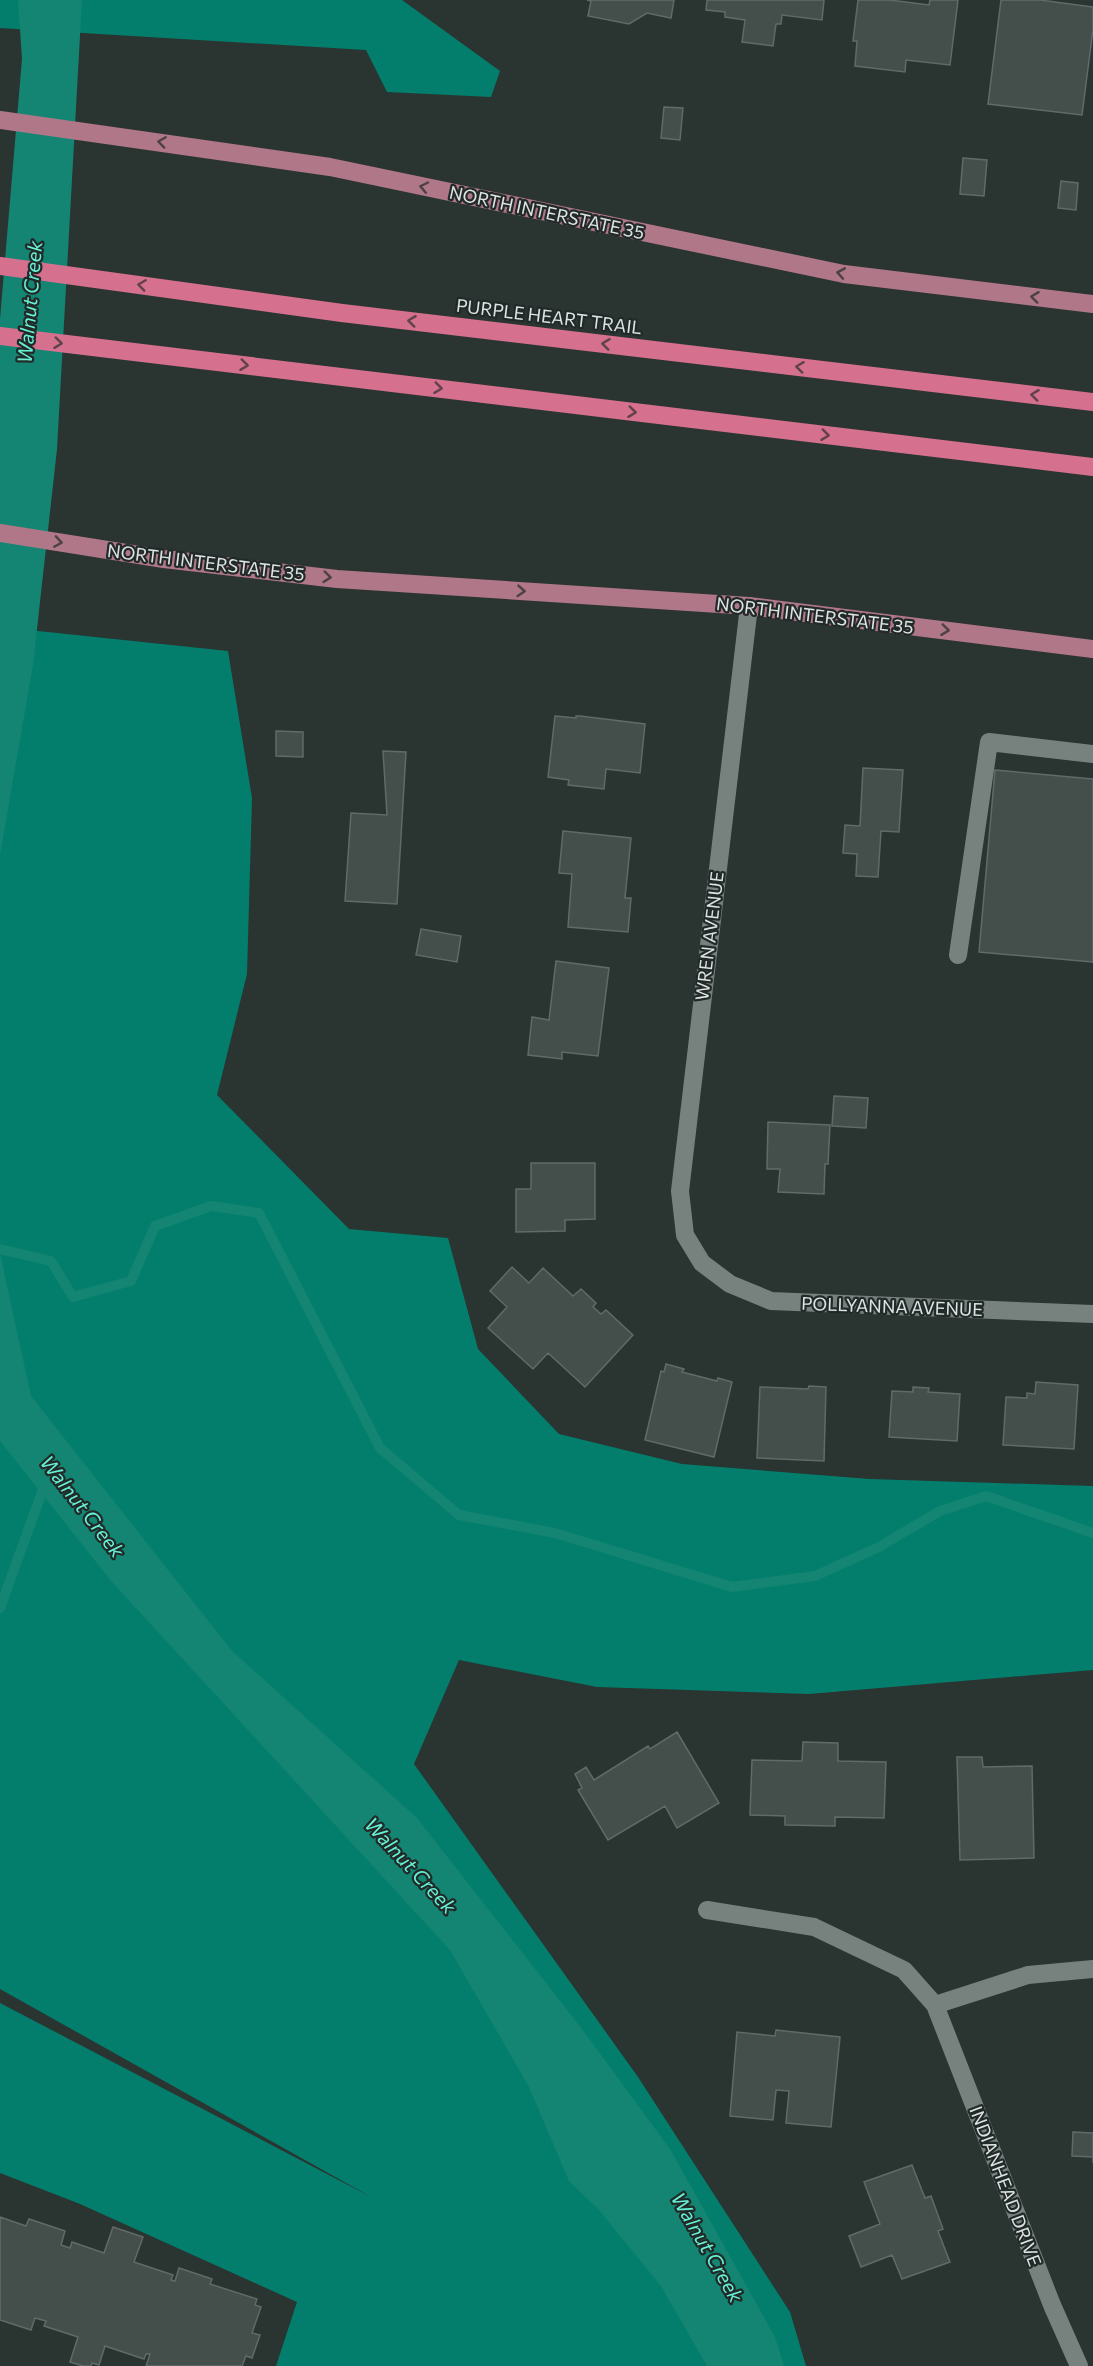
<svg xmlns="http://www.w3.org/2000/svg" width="1093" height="2366" font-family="Commissioner,sans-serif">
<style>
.forest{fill:#037e6c}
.water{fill:#148572}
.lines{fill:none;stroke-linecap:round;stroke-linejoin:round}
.stream{stroke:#148572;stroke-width:10}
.building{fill:#444e4b;stroke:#606b68;stroke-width:1.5}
.minor{stroke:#77827f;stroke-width:18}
.major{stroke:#b07789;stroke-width:18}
.highway{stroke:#d6708f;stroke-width:18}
.oneway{stroke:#4c4145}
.oneway2{stroke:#60424c}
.labels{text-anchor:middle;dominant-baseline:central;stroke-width:4.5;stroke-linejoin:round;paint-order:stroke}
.street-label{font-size:18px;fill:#dde3e2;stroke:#212a28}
.water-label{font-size:20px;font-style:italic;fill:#66f1d5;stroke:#212a28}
</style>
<rect width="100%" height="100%" fill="#2a3431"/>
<path class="forest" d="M0 0H402L500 71 491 97 387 92 366 50 0 28Z
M0 627 228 651 252 798 247 974 217 1095 349 1229 448 1238 478 1349 559 1434 682 1464 870 1479 1093 1486V1670L809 1694 597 1687 459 1660 414 1764 638 2077 790 2312 806 2366H276L297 2302 80 2204 0 2173V2003L371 2197 0 1989Z"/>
<path class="water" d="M18 0H82L57 449 33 665 0 855V319L22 59Z
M0 1239 1 1258 31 1396 232 1651 417 1818 582 2029 670 2149 775 2337 784 2366H707L661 2286 599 2210 569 2181 529 2087 450 1950 112 1582 0 1441Z"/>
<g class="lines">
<path class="stream" d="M0 1249 51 1261 73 1297 131 1281 155 1226 211 1206 259 1213 380 1448 459 1515 555 1533 732 1587 815 1576 879 1547 940 1511 986 1496 1093 1533
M0 1608 46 1481"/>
</g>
<path class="building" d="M587 0H674L671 18 647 13 629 24 588 16 591 1Z
M707 0H824L822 20 782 15 781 24H776L773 46 742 42 745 20 725 17V12L706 10Z
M858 0H890L929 5 930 0H958L950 65 906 60 905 72 855 66 857 41H853Z
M1001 0H1040L1093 7V29L1082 115 988 104Z
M664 107 683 108 680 140 661 138Z
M963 158 987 160 984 196 960 194Z
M1061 181 1078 183 1076 210 1058 208Z
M555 716 576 718V716H580L645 724 640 773 606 769 604 789 568 785 569 780 548 777Z
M276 731 303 732V757L276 756Z
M383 751 406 752 397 904 345 901 351 813 387 815Z
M863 768 903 770 899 832 881 831 878 877 856 876 857 854 843 853 845 825 860 826Z
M995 770 1093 779V962L979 952Z
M563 831 631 838 625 898H631L628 932 568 927 572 874 559 873Z
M421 929 461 936 457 962 416 955Z
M556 961 609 968 598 1056 562 1052V1059L528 1055 532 1017 549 1020Z
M834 1096 868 1098 866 1128 832 1126Z
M768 1122 830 1125 828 1164H825L824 1194 778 1192 780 1169H767Z
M531 1163H595V1219L565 1220V1231L516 1232V1189H531Z
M512 1267 529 1283 543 1268 573 1296 581 1289 596 1303 593 1307 601 1314 606 1310 633 1335 585 1387 548 1353 533 1369 488 1328 507 1307 490 1291Z
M666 1364 684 1369 682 1372 717 1381 718 1378 732 1382 714 1457 645 1440 661 1371 664 1372Z
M1036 1382 1078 1385 1074 1449 1003 1445 1006 1397 1027 1398V1393L1035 1394Z
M809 1386 826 1387 824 1461 757 1458 760 1387 808 1389Z
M913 1387 929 1388 928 1392 960 1394 957 1441 889 1437 892 1391 913 1392Z
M677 1732 719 1803 677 1828 665 1806 608 1840 578 1790 582 1788 575 1774 586 1767 594 1780 648 1746 650 1749Z
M803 1742 838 1743V1761L886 1762 884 1818 835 1817V1826L785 1825V1816L750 1815 752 1760 802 1761Z
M957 1757H982L983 1767 1032 1766 1034 1858 960 1860Z
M776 2030 840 2037 831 2127 786 2123 789 2091 776 2090 773 2120 730 2116 737 2032 775 2036Z
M1073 2132 1093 2133V2163V2157L1072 2156Z
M912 2165 925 2198 931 2196 943 2229 938 2231 950 2262 902 2279 892 2255 861 2267 849 2236 880 2224 864 2182Z
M0 2217 26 2226 29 2219 65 2231 61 2245 70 2248 72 2242 104 2253 113 2227 143 2237 134 2262 173 2275 171 2280 175 2281 179 2268 212 2279 210 2284 257 2299 255 2305 261 2307 252 2333 260 2335 252 2358 246 2356 242 2366H146L150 2354H146L144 2359 105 2346 99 2365 92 2363 91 2366H83L70 2362 78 2337 44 2326 46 2321 35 2318 31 2330 0 2320Z"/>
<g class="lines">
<path class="minor" d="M749 606 680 1191 685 1235 702 1263 730 1284 771 1301 1093 1314
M958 955 989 742 1093 754
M707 1910 814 1927 904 1970 935 2005 1052 2305 1079 2366
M935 2005 1028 1975 1093 1969"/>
<path class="major" d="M0 120 330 167 844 274 1093 304
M0 533 164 559 337 579 749 606 1093 649"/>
<path class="highway" d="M0 266 342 313 1093 402
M0 336 1093 467"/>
</g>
<defs><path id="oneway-chevron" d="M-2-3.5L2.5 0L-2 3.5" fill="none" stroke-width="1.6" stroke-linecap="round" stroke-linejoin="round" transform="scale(1.5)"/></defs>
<g class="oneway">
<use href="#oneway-chevron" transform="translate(162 142) rotate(-172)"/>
<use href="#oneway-chevron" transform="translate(424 187) rotate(-168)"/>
<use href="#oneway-chevron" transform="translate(841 273) rotate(-170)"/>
<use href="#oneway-chevron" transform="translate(1035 297) rotate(-173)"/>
<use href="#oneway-chevron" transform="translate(58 542) rotate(9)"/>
<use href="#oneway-chevron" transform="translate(327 577) rotate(6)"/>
<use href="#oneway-chevron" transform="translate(521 591) rotate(4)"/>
<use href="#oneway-chevron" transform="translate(945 630) rotate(7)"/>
</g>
<g class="oneway2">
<use href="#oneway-chevron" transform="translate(142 285) rotate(-172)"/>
<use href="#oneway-chevron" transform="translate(412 321) rotate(-173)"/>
<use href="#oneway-chevron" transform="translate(58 343) rotate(7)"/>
<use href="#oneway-chevron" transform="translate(606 344) rotate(-173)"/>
<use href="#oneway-chevron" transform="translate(244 365) rotate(7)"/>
<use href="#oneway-chevron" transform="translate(800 367) rotate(-173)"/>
<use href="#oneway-chevron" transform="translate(438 388) rotate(7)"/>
<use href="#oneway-chevron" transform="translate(1035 395) rotate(-173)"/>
<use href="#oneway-chevron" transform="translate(632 412) rotate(7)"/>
<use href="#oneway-chevron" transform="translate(825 435) rotate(7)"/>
</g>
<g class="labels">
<g class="street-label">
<text transform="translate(547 212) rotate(12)">NORTH INTERSTATE 35</text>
<text transform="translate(549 316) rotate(7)">PURPLE HEART TRAIL</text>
<text transform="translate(206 562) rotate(7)">NORTH INTERSTATE 35</text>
<text transform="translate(815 615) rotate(7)">NORTH INTERSTATE 35</text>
<text transform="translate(709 936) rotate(-83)">WREN AVENUE</text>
<text transform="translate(892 1306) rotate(2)">POLLYANNA AVENUE</text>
<text transform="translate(1006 2186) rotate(69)">INDIANHEAD DRIVE</text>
</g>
<g class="water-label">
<text transform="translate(29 302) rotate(-85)">Walnut Creek</text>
<text transform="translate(83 1506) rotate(52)">Walnut Creek</text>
<text transform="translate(411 1865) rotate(47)">Walnut Creek</text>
<text transform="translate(708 2247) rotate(60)">Walnut Creek</text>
</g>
</g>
</svg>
